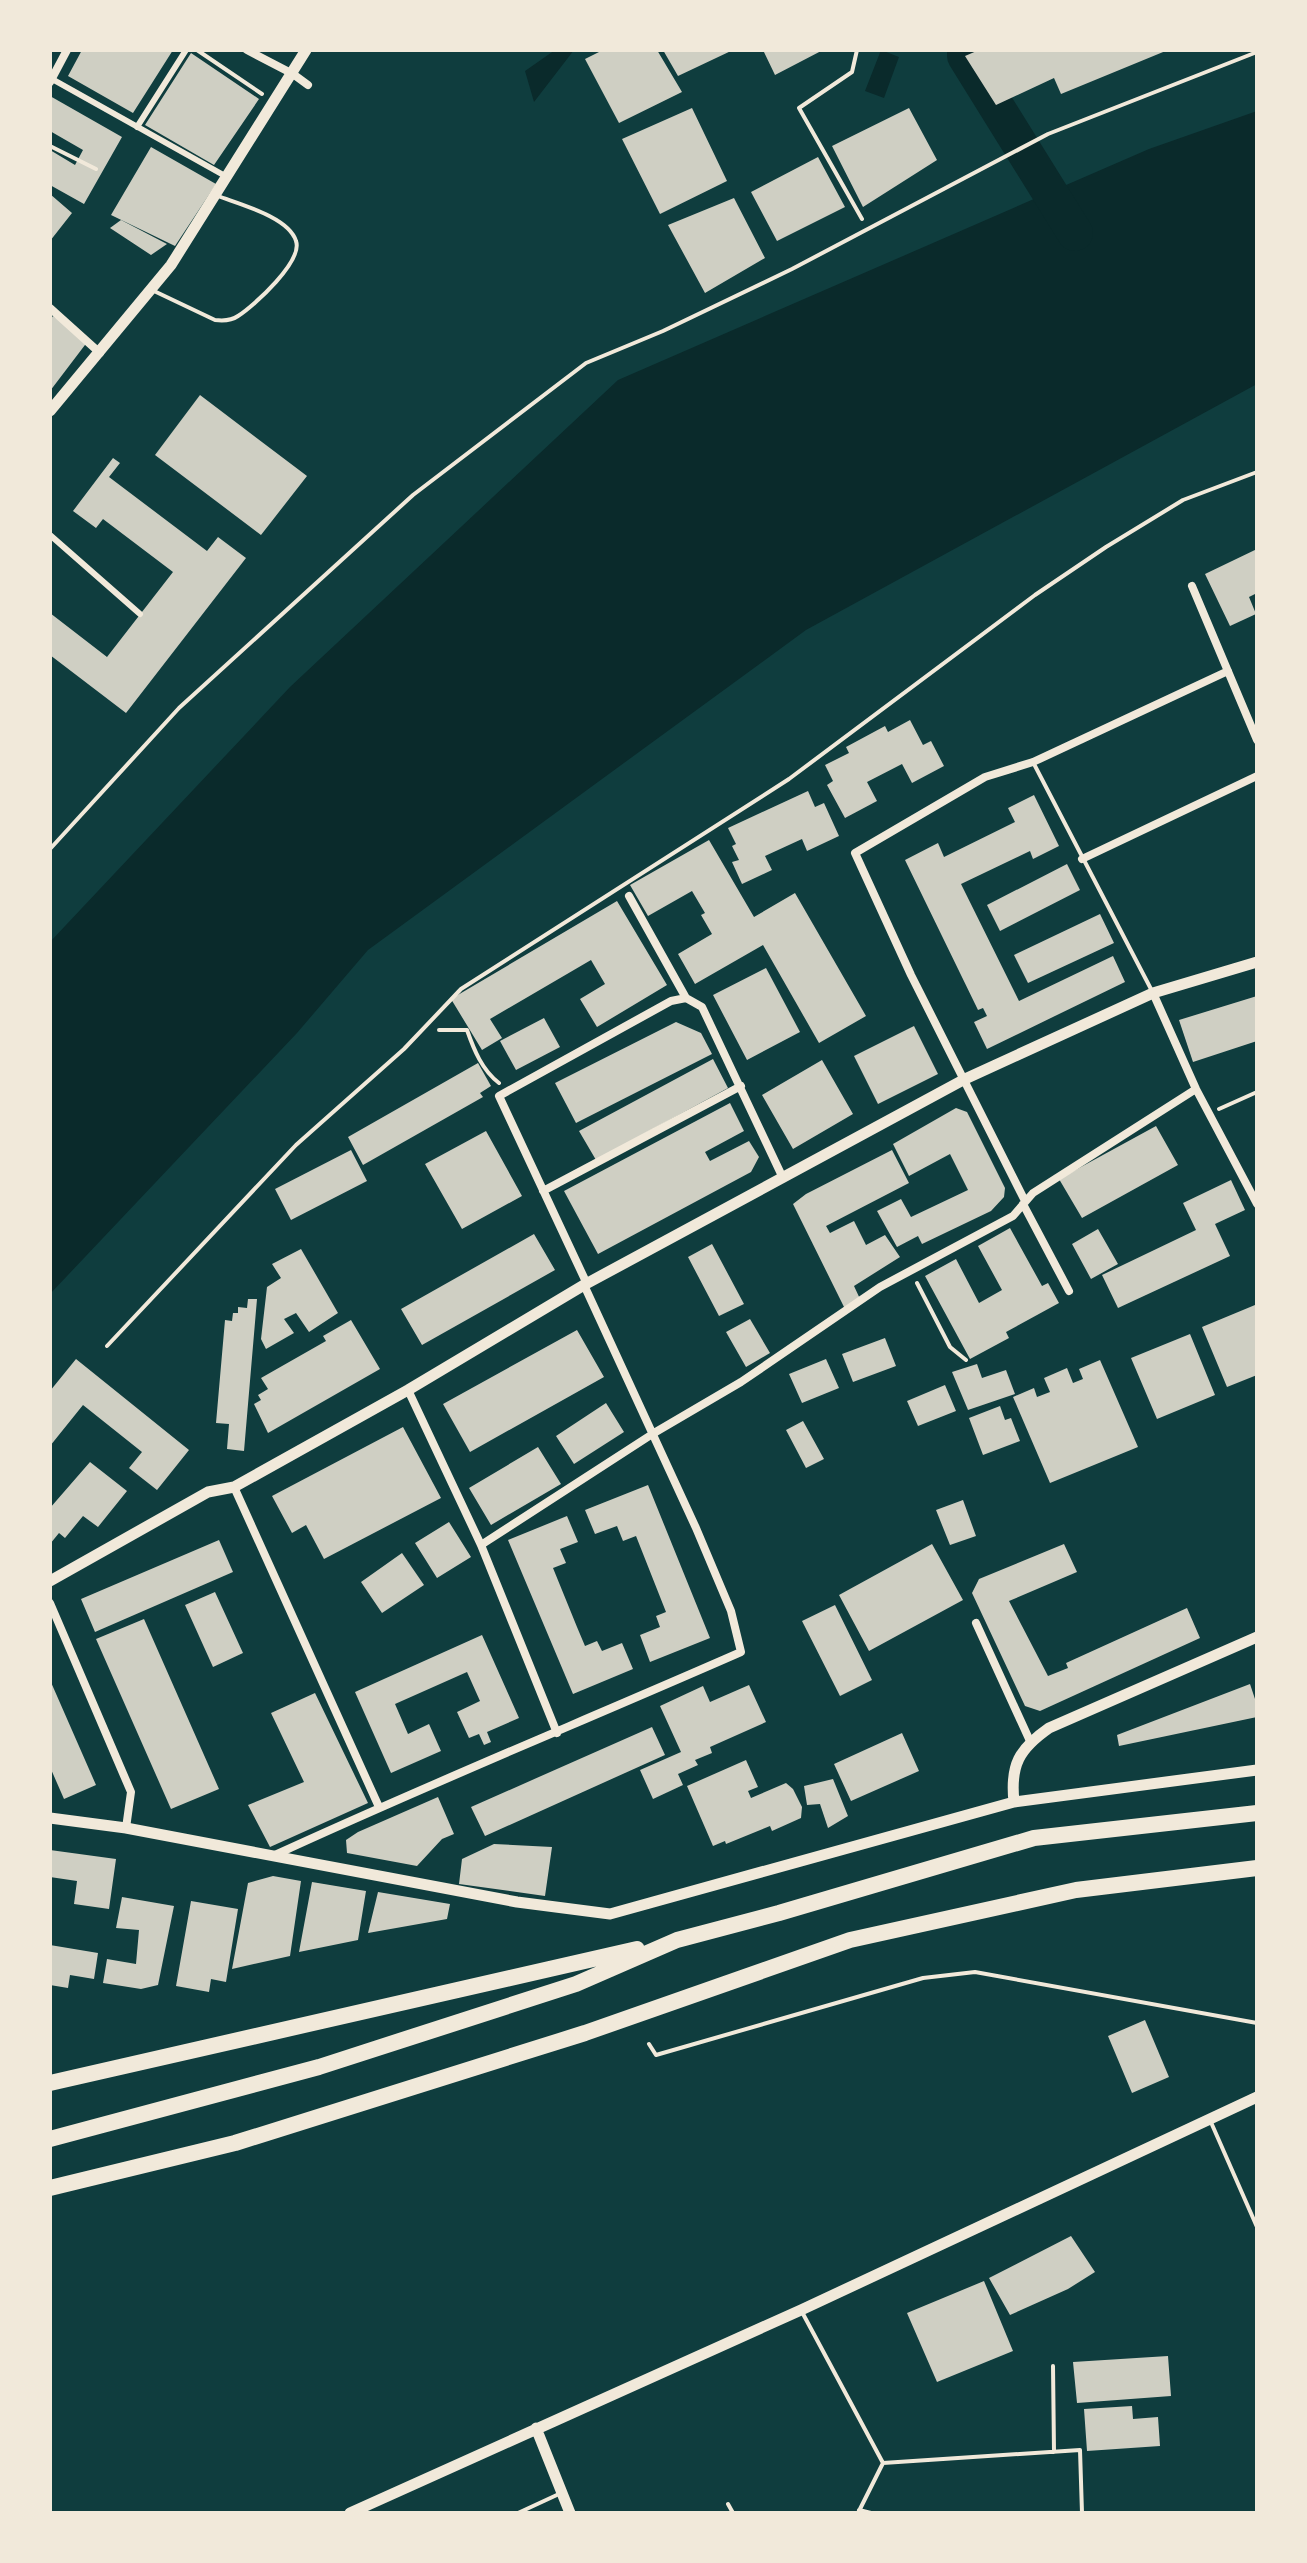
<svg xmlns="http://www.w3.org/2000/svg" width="1307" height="2563" font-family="'Nunito Sans',sans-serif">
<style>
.water{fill:#0a2a2b}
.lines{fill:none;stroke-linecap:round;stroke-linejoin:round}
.river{stroke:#0a2a2b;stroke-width:36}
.building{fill:#cfcfc3}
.path{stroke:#f1e9da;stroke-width:4}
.service{stroke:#f1e9da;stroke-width:4}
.pedestrian{stroke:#f1e9da;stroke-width:6}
.minor{stroke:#f1e9da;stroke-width:8}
.tertiary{stroke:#f1e9da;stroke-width:11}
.motorway{stroke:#f1e9da;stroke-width:16}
</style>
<rect width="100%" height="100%" fill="#0f3d3e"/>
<path class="water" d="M555 50H574L534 102 525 71Z
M881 50 899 57 884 98 865 91Z
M1257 111V384L806 630 368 950 297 1033 50 1294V942L290 687 618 380 1149 149Z"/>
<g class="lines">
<path class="river" d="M965 50V56L1075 233"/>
</g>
<path class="building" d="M82 50H173L133 113 68 76Z
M603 50H657L682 92 619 123 585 59Z
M663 50H733L678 76Z
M763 50H823L775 75Z
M979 50H1168L1061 94 1054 78 996 105 965 56Z
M191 53 259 99 214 165 145 125Z
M50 96 122 137 84 204 50 185V150L75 165 83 150 50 131Z
M692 108 727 181 660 214 622 139Z
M909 108 937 160 863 207 832 146Z
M151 147 216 184 175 246 111 215Z
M818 157 845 207 777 241 751 192Z
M50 194 72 213 50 241Z
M734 198 765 258 705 293 668 225Z
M121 220 167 244 151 255 110 228Z
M53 316 88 341 50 391V320Z
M200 395 307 476 261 535 155 455Z
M113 458 120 463 109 477 207 551 218 537 246 558 126 713 50 655V613L107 657 173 572 103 519 96 528 73 511Z
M1257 549V593L1249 597 1256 614 1230 626 1205 574Z
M910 720 923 745 931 741 944 766 912 783 902 764 867 782 877 801 845 818 827 785 833 781 825 765 849 753 846 747 885 726 888 732Z
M808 791 815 807 824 803 839 836 807 851 802 839 765 856 772 870 742 884 732 862 739 860 732 846 736 844 728 828Z
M1034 795 1059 846 1033 859 1030 851 961 884 1019 1001 1113 956 1125 982 987 1049 974 1022 987 1016 983 1008 978 1010 905 860 938 843 944 857 1015 822 1008 808Z
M709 840 754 917 795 893 866 1016 819 1043 763 945 695 984 678 954 712 934 701 915 705 913 692 891 648 916 630 885Z
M1067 864 1080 890 1000 931 987 905Z
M617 901 667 985 597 1027 580 999 605 984 591 960 490 1019 502 1038 482 1050 451 999Z
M1100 914 1114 943 1028 983 1014 955Z
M766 968 800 1032 747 1060 713 995Z
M1257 996V1041L1193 1062 1179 1020Z
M544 1018 560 1047 516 1070 500 1041Z
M676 1022 701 1033 712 1054 576 1123 555 1083Z
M914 1026 938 1074 878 1104 854 1056Z
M713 1059 728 1088 596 1160 579 1131Z
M822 1060 853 1114 793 1149 762 1095Z
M478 1063 491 1086 480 1093 483 1097 363 1165 348 1137Z
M730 1103 744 1131 705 1152 710 1161 749 1141 759 1157 751 1172 598 1254 564 1191Z
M956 1108 967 1112 1005 1188 1004 1197 991 1211 922 1244 918 1236 897 1247 877 1211 901 1199 911 1217 968 1190 950 1154 909 1176 893 1144Z
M1156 1126 1178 1165 1082 1218 1059 1179Z
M486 1131 522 1196 462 1229 425 1164Z
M351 1150 367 1181 291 1220 275 1189Z
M892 1150 909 1183 826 1226 830 1233 854 1221 866 1245 885 1235 900 1257 854 1286 861 1301 846 1311 793 1204 806 1194Z
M1231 1180 1245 1210 1215 1224 1230 1256 1118 1308 1102 1275 1196 1230 1183 1203Z
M1010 1228 1042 1286 1048 1283 1059 1303 1006 1332 1009 1338 970 1359 925 1276 956 1259 979 1303 1002 1290 978 1246Z
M1098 1229 1118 1264 1091 1279 1072 1244Z
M534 1234 555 1270 422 1345 401 1309Z
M712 1244 744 1304 719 1316 688 1257Z
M301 1249 338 1313 309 1332 296 1313 284 1319 294 1333 266 1349 261 1339 267 1287 281 1278 272 1264Z
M248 1299H257L244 1451 227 1449 229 1424 216 1423 225 1320 232 1321 233 1313H238V1307L247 1308Z
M1255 1305 1257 1375 1227 1387 1202 1327Z
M750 1319 770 1353 746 1367 726 1332Z
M351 1320 380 1369 268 1433 254 1404 261 1400 258 1395 268 1389 261 1378 326 1341 323 1336Z
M577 1330 604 1377 470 1452 443 1404Z
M1190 1334 1215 1395 1157 1419 1131 1358Z
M885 1338 896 1366 853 1382 842 1354Z
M76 1359 189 1450 157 1490 129 1468 142 1452 83 1405 50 1446V1391Z
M826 1359 839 1388 802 1403 789 1374Z
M1100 1360 1138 1447 1050 1483 1013 1397 1034 1388 1037 1397 1050 1392 1044 1378 1067 1368 1073 1383 1083 1379 1079 1369Z
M977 1364 982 1378 1006 1370 1015 1394 968 1410 952 1372Z
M945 1385 956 1411 918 1426 907 1401Z
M606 1403 624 1432 574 1464 556 1436Z
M1000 1406 1005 1420 1011 1418 1020 1441 983 1455 969 1418Z
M803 1421 824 1459 806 1468 786 1430Z
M403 1427 441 1498 324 1559 306 1525 292 1533 272 1496Z
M538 1447 561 1484 491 1525 469 1488Z
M90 1462 127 1491 98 1527 83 1516 65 1538 59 1533 50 1544V1508Z
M648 1485 710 1638 650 1662 640 1635 660 1627 656 1616 666 1612 636 1536 623 1541 617 1526 595 1534 585 1510Z
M963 1500 976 1536 950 1545 936 1510Z
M567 1516 578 1542 560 1549 566 1563 553 1568 577 1627 585 1646 597 1641 602 1651 622 1643 633 1669 573 1694 508 1540Z
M449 1522 471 1557 437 1578 415 1543Z
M219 1540 233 1572 95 1632 81 1599Z
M932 1544 963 1600 869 1651 839 1595Z
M1064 1544 1077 1572 1009 1601 1048 1676 1068 1668 1066 1663 1187 1608 1200 1638 1040 1711 1025 1706 972 1593 979 1579Z
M402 1553 424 1585 382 1613 361 1582Z
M215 1592 243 1653 213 1667 185 1605Z
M835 1605 872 1680 840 1696 802 1621Z
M144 1619 219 1789 171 1809 96 1639Z
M482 1635 519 1718 487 1732 491 1742 484 1745 479 1734 469 1738 457 1712 480 1701 467 1672 395 1704 408 1734 429 1724 441 1751 391 1773 355 1692Z
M50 1680 96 1785 64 1799 50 1767Z
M1250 1684 1257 1705V1717L1119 1746 1117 1735Z
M749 1685 766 1722 710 1747 712 1753 695 1760 698 1765 678 1774 683 1785 653 1799 640 1770 681 1752 660 1706 703 1686 710 1702Z
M315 1693 368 1803 270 1847 248 1805 304 1782 271 1713Z
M652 1727 665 1755 485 1836 471 1807Z
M902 1733 919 1771 851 1801 834 1764Z
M746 1760 758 1787 748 1791 751 1798 786 1783 793 1789 802 1807 801 1818 772 1831 770 1826 726 1844 725 1841 713 1846 687 1786Z
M833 1779 848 1816 828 1828 820 1804 807 1805 804 1786Z
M438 1797 454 1834 442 1839 417 1866 347 1853 346 1840 358 1832Z
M494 1844 552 1847 545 1896 459 1884 462 1859Z
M50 1850 116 1859 109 1909 74 1904 77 1881 50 1877Z
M273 1876 301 1881 290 1956 232 1969 248 1883Z
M312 1882 366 1891 358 1940 299 1952Z
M378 1892 450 1904 447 1919 368 1933Z
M122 1897 174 1906 158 1985 141 1989 103 1983 107 1959 136 1964 139 1930 116 1928Z
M191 1901 238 1909 226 1982 211 1979 209 1992 176 1986Z
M50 1945 98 1953 94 1979 70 1975 68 1988 50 1985Z
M1145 2020 1169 2077 1132 2093 1108 2036Z
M1071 2236 1095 2272 1068 2289 1010 2315 989 2278Z
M984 2281 1013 2351 937 2382 907 2313Z
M1168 2356 1171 2396 1077 2403 1073 2362Z
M1132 2406 1133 2419 1158 2417 1160 2446 1087 2451 1084 2409Z"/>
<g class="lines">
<path class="path" d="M197 50 262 94
M50 849 179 708 413 495 586 363 663 331 792 269 1048 134 1257 52
M439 1030H467C474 1050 482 1070 499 1083
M1219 1109 1257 1092
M917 1283 950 1347 966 1360"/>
<path class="service" d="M857 50 852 72 799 108 862 219
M50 146 96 169
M154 291 215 320C223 321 231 321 238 316 255 305 303 261 296 241 289 217 239 204 218 196
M1033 762 1152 991
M107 1346 296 1145 404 1049 461 989 789 779 1035 595 1106 547 1183 500 1257 472
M649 2044 656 2055 923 1978 975 1972 1257 2023
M1210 2120 1257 2227
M802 2312 883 2463
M1053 2366 1054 2452
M728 2504 733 2513
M859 2510 871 2513
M518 2513 559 2494
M858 2513 883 2463 1080 2450 1082 2513"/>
<path class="pedestrian" d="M52 79 227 177
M137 127 186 50
M50 535 140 614"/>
<path class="minor" d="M247 50 293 74 308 85
M50 82 67 50
M50 308 100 353
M1192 586 1257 740
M1082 859 1257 776
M629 896 686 998
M1153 993 1196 1089 1257 1204
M543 1191 741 1086
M1025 1201 911 975 855 853 985 777 1033 762 1228 671
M1023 1204 1069 1291
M587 1284 499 1096 671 1001 686 998 702 1007 782 1176
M408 1390 481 1545 557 1733
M234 1487 379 1807
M481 1545 654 1433 741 1382 880 1287 1013 1216 1033 1193 1196 1089
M50 1603 131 1792 126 1828
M976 1623 1030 1741
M275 1855C429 1784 586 1720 741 1652L731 1611 696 1528 584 1285"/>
<path class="tertiary" d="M50 411 171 265 306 50
M50 1581 208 1492 234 1487 408 1390 584 1285 965 1079 1153 993 1257 962
M1014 1802C1010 1765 1019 1749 1049 1728L1257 1637
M50 1818 126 1828 517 1902 610 1914 1014 1802 1257 1770
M536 2428 570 2513
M350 2513 801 2310 1257 2097"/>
<path class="motorway" d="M50 2083 637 1949
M50 2139 319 2067 576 1984 677 1940 779 1913 1034 1838 1257 1813
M50 2188 235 2143 585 2033 850 1940 1076 1890 1257 1868"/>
</g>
<rect width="1307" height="2563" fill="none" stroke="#f1e9da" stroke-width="104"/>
</svg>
